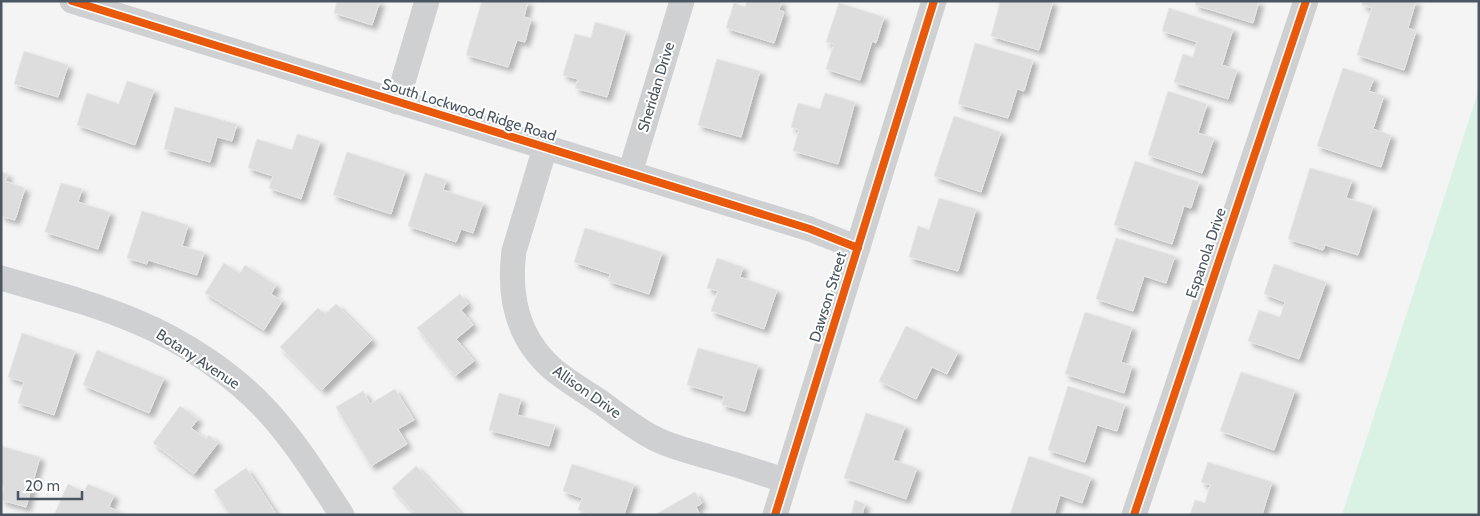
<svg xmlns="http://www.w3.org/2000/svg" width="1480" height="516" font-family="Cabin,sans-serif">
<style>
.green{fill:#d9f2e3}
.building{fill:#ddddde;stroke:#e5e6e7;filter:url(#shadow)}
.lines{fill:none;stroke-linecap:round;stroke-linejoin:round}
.minor{stroke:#ced0d2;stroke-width:25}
.cycleway-casing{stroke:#fff;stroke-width:11}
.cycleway{stroke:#e8590c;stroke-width:8}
.labels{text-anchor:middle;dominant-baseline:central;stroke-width:4;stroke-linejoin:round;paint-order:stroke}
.street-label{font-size:15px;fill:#4a5661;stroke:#fff}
</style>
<defs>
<filter id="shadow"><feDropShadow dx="4.5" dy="4.5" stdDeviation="2.5" flood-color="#0004"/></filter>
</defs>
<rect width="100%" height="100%" fill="#f4f4f4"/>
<path class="green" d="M1479 89V515H1342Z"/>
<path class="building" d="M337 1H380L372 25 334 13Z
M482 1H528L524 17 531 19 525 42 517 40 508 67 466 55Z
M747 1H782L779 10 784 12 774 43 726 28 734 3 745 7Z
M995 1H1053L1039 50 991 36 1000 3Z
M1196 1H1259L1253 23 1195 5Z
M1363 1H1416L1408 28 1416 31 1404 70 1357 55 1372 8 1362 5Z
M839 3 884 17 876 43 872 41 860 80 826 69 834 44 826 42Z
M1169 8 1233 29 1222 65 1237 70 1228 99 1174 82 1183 54 1193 57 1197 42 1162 31Z
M595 22 626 31 607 97 575 88 578 79 563 75 575 34 591 38Z
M975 43 1033 60 1024 91 1017 89 1008 118 958 104Z
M24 51 68 65 58 97 14 84Z
M717 59 760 71 741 137 698 125Z
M1343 68 1374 78 1369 91 1384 96 1373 129 1391 135 1381 167 1317 146Z
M127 81 154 90 135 145 77 125 87 93 119 104Z
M1168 91 1207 104 1198 133 1214 138 1202 173 1148 155Z
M825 93 855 102 838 164 793 151 799 130 791 127 798 103 820 109Z
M175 107 237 124 232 141 217 137 210 162 164 149Z
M954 116 1001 132 981 192 934 176Z
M297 134 320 141 301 199 269 188 273 176 248 168 257 139 292 150Z
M347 152 405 171 391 214 333 195Z
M1135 161 1199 182 1191 208 1184 206 1172 244 1114 225Z
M1310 168 1352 180 1346 198 1373 206 1358 255 1325 245 1323 250 1288 239Z
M1 172 8 174 5 181 25 188 15 220 1 216Z
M425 173 446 180 443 190 483 203 473 233 461 229 456 242 408 226Z
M61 183 82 189 78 202 110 212 98 249 45 232Z
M939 198 976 209 958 271 909 257 918 226 929 230Z
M142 211 188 225 182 246 204 252 197 275 148 260 147 264 127 258Z
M585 228 662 252 649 294 608 281 610 274 574 262Z
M1116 238 1175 256 1166 283 1144 276 1133 311 1096 299Z
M717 258 743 267 740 277 777 290 764 329 711 311 718 291 707 288Z
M224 263 240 273 245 265 276 285 271 294 282 301 264 330 205 293Z
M1274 264 1326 282 1299 359 1248 341 1259 310 1280 317 1285 302 1264 294Z
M460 294 468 304 461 310 473 325 456 339 474 361 455 376 417 328Z
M336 304 372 340 322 390 280 347 318 308 325 314Z
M1085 312 1132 327 1121 362 1132 366 1124 393 1065 374Z
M906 326 958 352 947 374 932 367 916 399 879 381Z
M22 333 75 351 54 415 18 403 24 382 8 377Z
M698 348 758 365 745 411 722 405 724 396 687 385Z
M97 350 164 378 149 413 83 385Z
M1241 372 1295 390 1274 450 1220 431Z
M1068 386 1125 404 1117 431 1097 425 1085 462 1048 450Z
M395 389 414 420 398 429 407 444 371 466 336 407 363 391 370 404Z
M499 393 521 399 517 415 555 425 549 446 489 430Z
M180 406 198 419 191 428 206 439 209 435 218 443 194 474 153 443Z
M866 413 905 426 893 460 917 468 906 499 844 478Z
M1 446 40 457 26 507 1 500 4 486H1Z
M1029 456 1091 477 1082 503 1060 495 1054 515H1010Z
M1208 462 1272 482 1262 515H1190L1195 500 1205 503 1210 485 1201 482Z
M572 464 634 484 624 515H592L578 510 582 498 563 491Z
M416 466 460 513 458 515H416L392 488Z
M246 468 277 515H230L214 490Z
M68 484 84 492 88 484 114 495 109 507 120 512 118 515H54Z
M695 492 702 503 696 507 700 515H659L658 513Z
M855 500 865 504 862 515H851Z"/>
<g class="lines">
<path class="minor" d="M72 1 810 229 858 248
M397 102 427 1
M545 148 514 251C508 297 518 340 555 371 569 382 584 391 599 401 616 413 633 427 652 437 670 447 690 451 709 457 735 464 760 472 785 481
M630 173 682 1
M1 278C46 291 92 303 135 321 182 340 235 375 269 413 297 444 319 480 342 515
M775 515 934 1
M1134 515 1306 1"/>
<defs>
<path id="cycleway" d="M72 1 810 229 858 248
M775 515 934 1
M1134 515 1306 1"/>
</defs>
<use href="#cycleway" class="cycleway-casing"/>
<use href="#cycleway" class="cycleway"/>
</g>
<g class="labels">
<g class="street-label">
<text transform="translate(656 87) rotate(-73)">Sheridan Drive</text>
<text transform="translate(469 110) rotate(17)">South Lockwood Ridge Road</text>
<text transform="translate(1206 253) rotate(-71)">Espanola Drive</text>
<text transform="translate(828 297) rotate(-73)">Dawson Street</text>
<text transform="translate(198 359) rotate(33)">Botany Avenue</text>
<text transform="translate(587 392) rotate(35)">Allison Drive</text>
</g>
</g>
<rect width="1480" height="516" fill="none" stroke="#4a5661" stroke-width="5"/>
<path d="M18 491v8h64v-8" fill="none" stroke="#4a5661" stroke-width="2.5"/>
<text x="25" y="491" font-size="15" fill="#4a5661" stroke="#ffffff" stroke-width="4" paint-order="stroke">20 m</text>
</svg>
